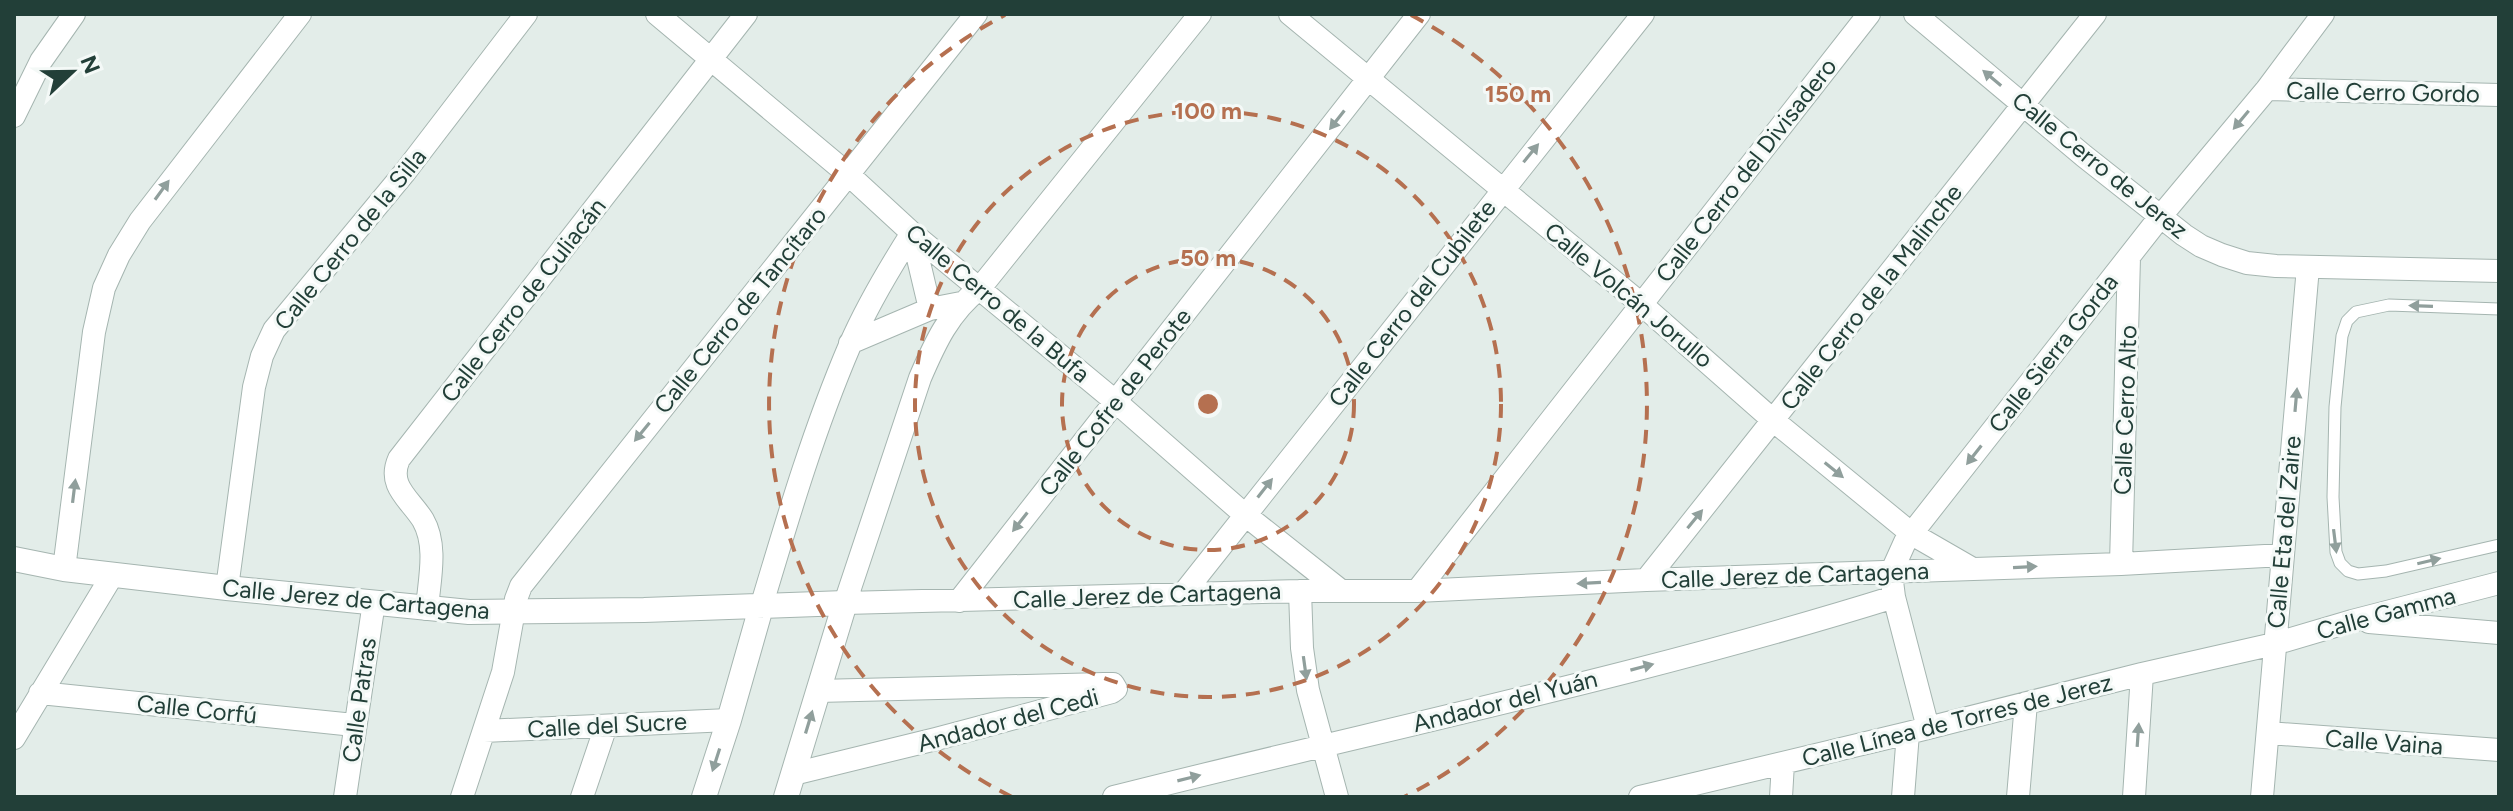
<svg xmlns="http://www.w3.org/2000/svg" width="2513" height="811" font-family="Figtree,sans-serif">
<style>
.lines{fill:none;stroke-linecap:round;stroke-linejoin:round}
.service-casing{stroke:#a5b5b0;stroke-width:13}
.minor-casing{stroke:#a5b5b0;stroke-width:24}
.tertiary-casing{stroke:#a5b5b0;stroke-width:26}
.service{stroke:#fff;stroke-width:11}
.minor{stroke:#fff;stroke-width:22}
.tertiary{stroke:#fff;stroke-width:24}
.oneway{fill:#909f9c}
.ring{fill:none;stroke:#b57050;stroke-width:4;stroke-dasharray:14 10}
.labels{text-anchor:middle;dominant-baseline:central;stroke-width:6;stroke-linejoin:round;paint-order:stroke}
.street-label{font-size:24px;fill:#223f38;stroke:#f4f9f7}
.centre{fill:#b57050;stroke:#f4f9f7;stroke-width:4}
.ring-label{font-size:24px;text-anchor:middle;font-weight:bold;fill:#b57050;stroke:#f4f9f7;stroke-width:6;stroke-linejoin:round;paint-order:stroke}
</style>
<rect width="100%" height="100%" fill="#e3ede9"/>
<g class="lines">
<defs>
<path id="service" d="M2499 309 2389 305 2356 312 2347 321 2342 336 2335 407 2333 497 2336 552 2340 563 2348 571 2358 574 2386 571 2499 545"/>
<path id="minor" d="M657 14 849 175 912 233 1115 401 1244 514 1340 590
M1200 14 980 288C949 312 935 343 920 378L845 603 1300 591H1417L1646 580 2121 564 2283 555
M1290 14 1640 303 1774 421 1912 534 1971 568
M1915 14 2084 156 2184 235 2201 246 2222 255 2247 263 2276 266 2499 271
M2267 89 2499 95
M14 116 41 61 74 14
M912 233 930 309
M850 343 930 309 961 303
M2121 564 2129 257
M64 569 94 332 104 288 119 255 140 221 300 14
M1646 580 2095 14
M227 588 254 387 262 356 274 330 405 172 526 14
M1300 591 1302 648 1308 690 1337 797
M1417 591 1869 14
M1183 594 1643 14
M959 601 1419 14
M762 604C788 517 814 429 850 345 867 306 889 269 912 233
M427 609C429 581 438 546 423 520 410 499 387 486 399 459L746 14
M2369 622 2499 633
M40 693 354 725
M1928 728 1894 597 1891 573 1905 542 2160 217 2267 89 2323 14
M484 731 729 720
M2268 733 2499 750
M14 738 113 574
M793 774 936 739 1112 692 1116 689 1113 684H1104L818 691
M345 797 374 602
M462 797 503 672 516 599 521 586 976 14
M582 797 606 726
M1114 797C1374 731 1638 677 1894 597
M1640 797 1908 733 2142 674 2274 644 2352 621 2499 583
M1781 797 1783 763
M1903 797 1908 733
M2018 797 2026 703
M2134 797 2142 674
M2262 797 2308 267"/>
<path id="tertiary" d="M14 559 64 569 227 588 469 612 644 610 845 603 786 797
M704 797 729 720 762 604"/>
</defs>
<use href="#service" class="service-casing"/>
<use href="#minor" class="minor-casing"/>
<use href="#tertiary" class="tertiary-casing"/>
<use href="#service" class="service"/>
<use href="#minor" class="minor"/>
<use href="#tertiary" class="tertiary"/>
</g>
<defs><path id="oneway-solid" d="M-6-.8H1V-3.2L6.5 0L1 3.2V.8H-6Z" transform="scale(2)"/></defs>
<g class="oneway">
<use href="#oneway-solid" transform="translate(1992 78) rotate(-140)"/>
<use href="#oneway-solid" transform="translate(1337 120) rotate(128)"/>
<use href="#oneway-solid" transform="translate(2241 120) rotate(130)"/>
<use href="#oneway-solid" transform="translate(1531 153) rotate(-51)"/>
<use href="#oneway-solid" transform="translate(162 190) rotate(-54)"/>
<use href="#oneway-solid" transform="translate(2421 306) rotate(-178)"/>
<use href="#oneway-solid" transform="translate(2296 400) rotate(-85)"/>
<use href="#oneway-solid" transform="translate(642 432) rotate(129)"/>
<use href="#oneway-solid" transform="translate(1974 455) rotate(128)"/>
<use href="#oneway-solid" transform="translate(1834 470) rotate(39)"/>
<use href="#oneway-solid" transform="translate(1265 488) rotate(-52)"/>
<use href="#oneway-solid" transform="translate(74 491) rotate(-83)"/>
<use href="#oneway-solid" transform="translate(1695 519) rotate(-51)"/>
<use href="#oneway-solid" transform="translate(1020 522) rotate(128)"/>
<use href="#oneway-solid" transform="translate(2335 541) rotate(83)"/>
<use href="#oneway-solid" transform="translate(2429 561) rotate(-13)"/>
<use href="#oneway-solid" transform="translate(2025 567) rotate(-3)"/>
<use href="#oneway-solid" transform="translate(1589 583) rotate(177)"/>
<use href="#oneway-solid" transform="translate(1642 667) rotate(-15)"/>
<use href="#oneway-solid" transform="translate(1305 668) rotate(82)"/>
<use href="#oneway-solid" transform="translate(809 722) rotate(-73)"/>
<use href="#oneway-solid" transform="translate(2138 735) rotate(-86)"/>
<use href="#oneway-solid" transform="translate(716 760) rotate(108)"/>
<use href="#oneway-solid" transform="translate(1189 778) rotate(-14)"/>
</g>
<g class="ring">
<circle cx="1208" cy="404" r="146"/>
<circle cx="1208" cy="404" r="293"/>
<path d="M1012 797A439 439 0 0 1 1005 15M1411 15A439 439 0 0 1 1404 797"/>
</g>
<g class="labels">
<g class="street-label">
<text transform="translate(2383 92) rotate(1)">Calle Cerro Gordo</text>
<text transform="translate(2100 165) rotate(39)">Calle Cerro de Jerez</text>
<text transform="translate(1746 170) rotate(-52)">Calle Cerro del Divisadero</text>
<text transform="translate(350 239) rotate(-51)">Calle Cerro de la Silla</text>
<text transform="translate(1629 295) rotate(40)">Calle Volcán Jorullo</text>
<text transform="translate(1871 297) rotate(-52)">Calle Cerro de la Malinche</text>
<text transform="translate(523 300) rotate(-52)">Calle Cerro de Culiacán</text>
<text transform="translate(998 303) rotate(40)">Calle Cerro de la Bufa</text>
<text transform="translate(1412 303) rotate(-52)">Calle Cerro del Cubilete</text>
<text transform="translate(740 310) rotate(-51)">Calle Cerro de Tancítaro</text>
<text transform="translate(2053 353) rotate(-52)">Calle Sierra Gorda</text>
<text transform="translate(1115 402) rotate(-52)">Calle Cofre de Perote</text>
<text transform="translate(2125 410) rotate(-88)">Calle Cerro Alto</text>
<text transform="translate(2284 532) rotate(-85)">Calle Eta del Zaire</text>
<text transform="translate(1795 575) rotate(-2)">Calle Jerez de Cartagena</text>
<text transform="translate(1147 595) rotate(-2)">Calle Jerez de Cartagena</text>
<text transform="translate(356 599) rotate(5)">Calle Jerez de Cartagena</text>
<text transform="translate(2386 613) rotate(-15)">Calle Gamma</text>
<text transform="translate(359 700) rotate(-82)">Calle Patras</text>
<text transform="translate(1505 701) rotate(-14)">Andador del Yuán</text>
<text transform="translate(197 709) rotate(6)">Calle Corfú</text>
<text transform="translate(1008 720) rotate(-15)">Andador del Cedi</text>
<text transform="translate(1957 720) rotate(-14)">Calle Línea de Torres de Jerez</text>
<text transform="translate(607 725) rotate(-3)">Calle del Sucre</text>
<text transform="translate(2384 742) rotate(4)">Calle Vaina</text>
</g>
</g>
<circle cx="1208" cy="404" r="12" class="centre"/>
<g class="ring-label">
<text x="1518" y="102">150 m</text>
<text x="1208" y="119">100 m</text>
<text x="1208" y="266">50 m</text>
</g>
<rect width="2513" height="811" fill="none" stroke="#223f38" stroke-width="32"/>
<g transform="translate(72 72) rotate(68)" stroke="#f4f9f7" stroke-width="6" paint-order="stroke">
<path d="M0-6L14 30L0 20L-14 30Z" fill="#223f38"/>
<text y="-12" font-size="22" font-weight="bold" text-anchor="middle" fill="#223f38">N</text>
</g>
</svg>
